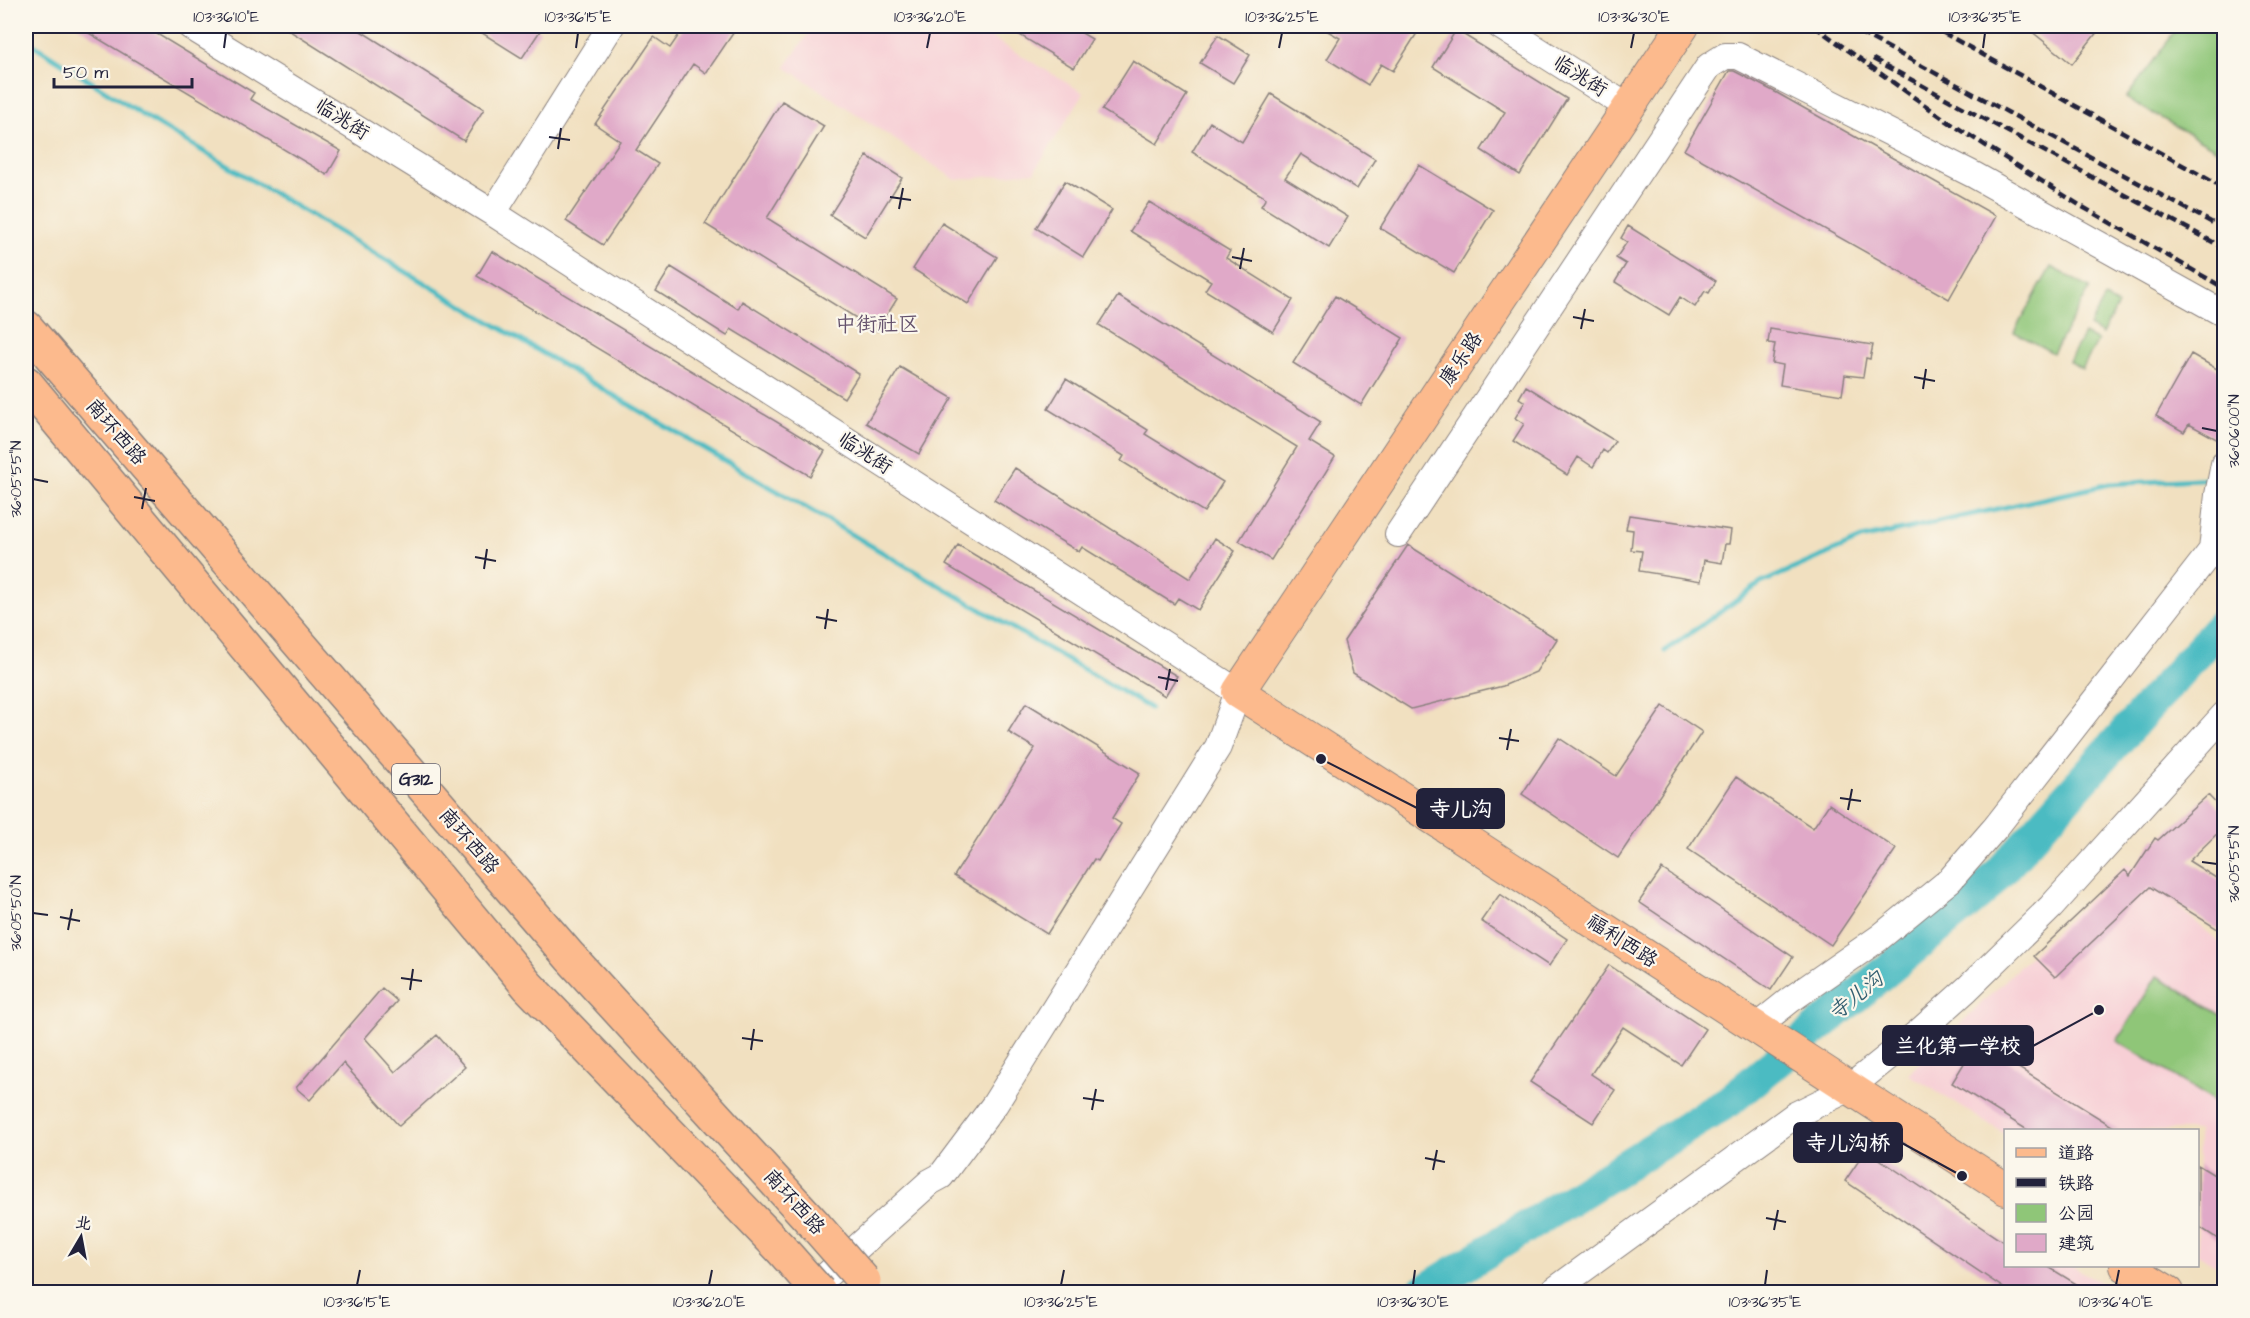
<svg xmlns="http://www.w3.org/2000/svg" width="2250" height="1318" font-family="'Architects Daughter','LXGW WenKai TC',sans-serif">
<style>
.built{fill:#f7cfd5}
.green{fill:#8fc678;stroke:#58745a;stroke-width:1.5}
.lines{fill:none;stroke-linecap:round;stroke-linejoin:round}
.stream{stroke:#4cbbc2;stroke-width:5}
.river{stroke:#4cbbc2;stroke-width:33}
.building{fill:#e0a9c8}
.minor-casing{stroke:#8a817e;stroke-width:28}
.major-casing{stroke:#8a817e;stroke-width:34}
.highway-casing{stroke:#8a817e;stroke-width:36}
.minor{stroke:#fff;stroke-width:26}
.major{stroke:#fcba8d;stroke-width:32}
.highway{stroke:#fcba8d;stroke-width:33}
.rail{stroke:#22223b;stroke-width:4.5;stroke-dasharray:9 4.5;stroke-linecap:butt}
.highway-bridge-casing{stroke:#8a817e;stroke-width:36;stroke-linecap:butt}
.highway-bridge{stroke:#fcba8d;stroke-width:33}
.ticks{fill:none;stroke:#22223b;stroke-width:2}
.labels{text-anchor:middle;dominant-baseline:central;stroke-width:4.5;stroke-linejoin:round;paint-order:stroke}
.shield{fill:#fbf7ec;stroke:#636270;stroke-width:1.5}
.shield-label{font-size:18px;font-weight:bold;fill:#22223b}
.street-label{font-size:20px;fill:#22223b;stroke:#fbf7ec}
.neighbourhood-label{font-size:21px;fill:#64516c;stroke:#fbf7ec}
.water-label{font-size:21px;font-style:italic;fill:#335f71;stroke:#fbf7ec}
.leader{fill:none;stroke:#22223b;stroke-width:2}
.callout-dot{fill:#22223b;stroke:#fbf7ec;stroke-width:2}
.callout{fill:#22223b;stroke:#22223b;stroke-width:2}
.callout-label{font-size:21px;text-anchor:middle;font-weight:bold;fill:#fff}
.neatline{fill:none;stroke:#22223b;stroke-width:2}
.ticks-label{font-size:15px;text-anchor:middle;fill:#22223b}
</style>
<rect width="100%" height="100%" fill="#fbf7ec"/>
<filter id="ink" filterUnits="userSpaceOnUse"><feTurbulence type="fractalNoise" baseFrequency=".0167" numOctaves="2"/><feDisplacementMap in="SourceGraphic" scale="12" xChannelSelector="R" yChannelSelector="G"/><feConvolveMatrix kernelMatrix="1 2 1 2 8 2 1 2 1" color-interpolation-filters="sRGB"/></filter>
<filter id="wash" filterUnits="userSpaceOnUse"><feTurbulence type="fractalNoise" baseFrequency=".008" numOctaves="4" result="noise"/><feDisplacementMap in="SourceGraphic" scale="24" xChannelSelector="R" yChannelSelector="G"/><feGaussianBlur stdDeviation="1.35" result="paint"/><feColorMatrix in="noise" values="0 0 0 0 0 0 0 0 0 0 0 0 0 0 0 0 0 1.4 0 .05"/><feComposite in="paint" operator="in"/></filter>
<g filter="url(#wash)">
<rect width="100%" height="100%" fill="#f1e0c0"/>
<path class="built" d="M814 26H972L1084 93 1034 172 956 180 785 67Z
M2127 863 2224 946V1271L2198 1254V1130H2006L2005 1134 1908 1074Z
M2037 1266H2072L2116 1292H2020Z"/>
<path class="green" d="M2179 26H2224V154L2126 98Z
M2051 267 2090 288 2053 353 2014 332Z
M2105 298 2118 305 2102 334 2089 326Z
M2084 334 2098 341 2082 369 2069 361Z
M2157 976 2224 1017V1107L2117 1041Z"/>
<g class="lines">
<path class="stream" d="M26 40 149 119 655 420 1150 708
M1665 651 1761 583 1861 539 2110 484 2215 478"/>
<path class="river" d="M1422 1292 1729 1101 1983 891 2224 622"/>
</g>
<g id="blocks">
<path class="building" d="M77 26H144L254 93 250 99 341 151 327 175Z
M282 26H353L484 109 464 141Z
M471 26H530L540 31 522 58Z
M685 26H738L706 73 693 64 636 150 658 164 603 245 566 221 620 141 595 124 654 37 670 48Z
M1005 26H1070L1092 39 1074 68Z
M1319 26H1411L1419 30 1393 71 1381 64 1368 85 1327 59 1340 38Z
M2025 26H2102L2072 64Z
M1456 30 1567 99 1520 175 1481 150 1505 112 1433 67Z
M1218 35 1250 55 1233 83 1200 63Z
M1133 61 1187 95 1157 144 1102 110Z
M1729 71H1734L1777 93 1996 216 1949 299 1684 150Z
M1271 94 1375 159 1357 189 1301 154 1285 178 1348 217 1329 248 1261 206 1266 198 1192 152 1210 122 1242 142Z
M782 101 824 126 767 218 897 299 877 331 705 224Z
M867 156 902 178 865 237 830 215Z
M1419 165 1493 210 1454 273 1380 228Z
M1065 181 1112 210 1083 257 1036 228Z
M1149 202 1230 251 1226 258 1293 300 1273 332 1205 290 1211 281 1130 231Z
M942 223 997 257 968 304 913 269Z
M1628 226 1716 281 1709 293 1705 291 1695 307 1680 297 1669 315 1615 282 1626 264 1616 258 1627 242 1621 238Z
M492 251 825 451 810 476 477 276Z
M671 267 738 309 742 301 859 374 844 398 731 329 727 336 656 291Z
M1118 296 1321 422 1309 441 1335 457 1271 560 1239 541 1297 447 1099 325Z
M1335 296 1403 338 1361 405 1293 363Z
M1770 329 1873 345 1870 359 1866 358 1863 377 1845 375 1842 395 1780 385 1783 365 1772 363 1775 344 1768 343Z
M2191 354 2224 373V432L2220 441 2189 424 2184 432 2156 416Z
M900 367 952 398 919 454 866 423Z
M1066 379 1148 430 1145 434 1223 482 1204 512 1121 461 1124 456 1048 409Z
M1526 386 1615 441 1607 453 1603 450 1593 467 1578 457 1567 475 1513 441 1524 424 1515 418 1525 402 1519 398Z
M1015 468 1190 579 1215 538 1235 551 1198 610 1178 598 1174 604 1082 547 1079 552 994 500Z
M1629 515 1731 530 1729 544H1725L1722 563 1704 560 1701 581 1639 571 1642 551 1631 550 1633 530 1626 529Z
M958 545 1177 676 1165 696 946 565Z
M1408 545 1557 639 1536 672 1503 686 1411 709 1353 673 1344 641Z
M1026 703 1140 773 1112 818 1121 824 1098 861 1094 859 1047 934 954 876 1035 748 1008 732Z
M1663 706 1702 732 1618 858 1522 794 1559 738 1616 776Z
M1736 777 1813 828 1829 804 1896 849 1831 945 1688 849Z
M2208 795 2224 812V827L2189 861 2224 883V933L2150 887 2055 977 2034 956 2125 870 2130 876 2155 838 2158 840Z
M1662 869 1793 957 1771 990 1639 902Z
M1500 894 1567 939 1549 966 1481 921Z
M1609 965 1705 1029 1681 1065 1623 1027 1591 1074 1615 1090 1593 1123 1530 1082Z
M382 988 397 1001 365 1038 395 1072 437 1035 465 1067 399 1126 343 1063 310 1100 296 1088Z
M1977 1042 2120 1131H2029L1952 1083Z
M1866 1150 2006 1244V1266H2047L2091 1293H2011L1845 1181Z
M2198 1165 2224 1181V1243L2198 1226Z"/>
</g>
</g>
<g filter="url(#ink)">
<use href="#blocks" fill-opacity="0" stroke="#8a817e" stroke-width="1.5"/>
<g class="lines">
<defs>
<path id="minor" d="M190 26 493 213 1238 692 1218 747 995 1104 941 1176 930 1182 808 1292
M1500 26 1628 107
M493 213 611 26
M1398 534 1709 66 1725 56H1738L1974 175 2224 314
M1755 1028 1790 1000 1879 938 1950 880 1996 827 2212 550 2218 495 2224 464
M1552 1292 1795 1115 1848 1089 1919 1032 1967 989 2051 907 2224 715"/>
<path id="major" d="M1683 26 1238 692 2006 1189
M2126 1266 2168 1292"/>
<path id="highway" d="M26 327 570 957 814 1224
M26 383 528 986 781 1249"/>
</defs>
<use href="#minor" class="minor-casing"/>
<use href="#major" class="major-casing"/>
<use href="#highway" class="highway-casing"/>
<use href="#minor" class="minor"/>
<use href="#major" class="major"/>
<use href="#highway" class="highway"/>
<path class="rail" d="M1814 26 1950 123 2081 206 2224 288
M1848 26 2224 229
M1931 26 2224 188
M1873 59 2224 248"/>
<defs>
<path id="highway-bridge" d="M814 1224 864 1281
M781 1249 819 1292"/>
</defs>
<use href="#highway-bridge" class="highway-bridge-casing"/>
<use href="#highway-bridge" class="highway-bridge"/>
</g>
</g>
<path class="ticks" d="M224 48 226 33M576 48 578 33M927 48 930 33M1279 48 1282 33M1631 48 1634 33M1983 48 1985 33M549 137 570 140M558 149 561 128M890 197 911 200M899 209 903 188M1232 257 1252 261M1240 269 1244 248M1573 317 1594 321M1581 329 1585 309M1914 377 1935 381M1923 389 1926 369M2202 428 2217 431M33 479 48 482M134 497 155 501M142 509 146 488M475 557 496 561M484 569 487 549M816 617 837 621M825 629 828 609M1158 677 1178 681M1166 690 1170 669M1499 738 1519 741M1507 750 1511 729M1840 798 1861 801M1848 810 1852 789M2202 862 2217 864M33 913 48 915M60 917 80 921M68 930 72 909M401 978 422 981M410 990 413 969M742 1038 763 1041M751 1050 754 1029M1083 1098 1104 1101M1092 1110 1096 1089M1425 1158 1445 1162M1433 1170 1437 1150M1766 1218 1786 1222M1774 1230 1778 1210M357 1285 360 1270M709 1285 712 1270M1061 1285 1064 1270M1413 1285 1415 1270M1765 1285 1767 1270M2116 1285 2119 1270"/>
<g class="labels">
<rect class="shield" x="392" y="764" width="48" height="30" rx="4.5"/>
<g class="shield-label">
<text x="416" y="779">G312</text>
</g>
<g class="street-label">
<text transform="translate(1580 76) rotate(32)">临洮街</text>
<text transform="translate(342 119) rotate(32)">临洮街</text>
<text transform="translate(1461 359) rotate(-56)">康乐路</text>
<text transform="translate(116 432) rotate(49)">南环西路</text>
<text transform="translate(865 453) rotate(33)">临洮街</text>
<text transform="translate(469 841) rotate(49)">南环西路</text>
<text transform="translate(1622 941) rotate(33)">福利西路</text>
<text transform="translate(794 1202) rotate(48)">南环西路</text>
</g>
<g class="neighbourhood-label">
<text x="877" y="324">中街社区</text>
</g>
<g class="water-label">
<text transform="translate(1856 996) rotate(-39)">寺儿沟</text>
</g>
</g>
<path class="leader" d="M1321 759L1417 808M2099 1010L2033 1046M1962 1176L1902 1143"/>
<g class="callout-dot">
<circle cx="1321" cy="759" r="6"/>
<circle cx="2099" cy="1010" r="6"/>
<circle cx="1962" cy="1176" r="6"/>
</g>
<g class="callout">
<rect x="1417" y="789" width="87" height="39" rx="6"/>
<rect x="1883" y="1026" width="150" height="39" rx="6"/>
<rect x="1794" y="1123" width="108" height="39" rx="6"/>
</g>
<g class="callout-label">
<text x="1461" y="816">寺儿沟</text>
<text x="1958" y="1053">兰化第一学校</text>
<text x="1848" y="1150">寺儿沟桥</text>
</g>
<rect width="2250" height="1318" fill="none" stroke="#fbf7ec" stroke-width="66"/>
<rect x="2004" y="1129" width="195" height="138" fill="#fbf7ec" stroke="#a4a2a5" stroke-width="1.5"/>
<rect x="2016" y="1148" width="30" height="9" fill="#fcba8d" stroke="#a4a2a5" stroke-width="1.5"/>
<text x="2058" y="1159" font-size="18" fill="#22223b">道路</text>
<rect x="2016" y="1178" width="30" height="9" fill="#22223b" stroke="#a4a2a5" stroke-width="1.5"/>
<text x="2058" y="1189" font-size="18" fill="#22223b">铁路</text>
<rect x="2016" y="1204" width="30" height="18" fill="#8fc678" stroke="#a4a2a5" stroke-width="1.5"/>
<text x="2058" y="1219" font-size="18" fill="#22223b">公园</text>
<rect x="2016" y="1234" width="30" height="18" fill="#e0a9c8" stroke="#a4a2a5" stroke-width="1.5"/>
<text x="2058" y="1249" font-size="18" fill="#22223b">建筑</text>
<g transform="translate(81 1237) rotate(10)" stroke="#fbf7ec" stroke-width="4.5" paint-order="stroke">
<path d="M0-4.5L10 22L0 15L-10 22Z" fill="#22223b"/>
<text y="-9" font-size="16" font-weight="bold" text-anchor="middle" fill="#22223b">北</text>
</g>
<path d="M54 78v9h138v-9" fill="none" stroke="#22223b" stroke-width="3"/>
<text x="63" y="78" font-size="18" fill="#22223b" stroke="#fbf7ec" stroke-width="4.5" paint-order="stroke">50 m</text>
<rect x="33" y="33" width="2184" height="1252" class="neatline"/>
<g class="ticks-label">
<text x="226" y="22">103°36'10"E</text>
<text x="578" y="22">103°36'15"E</text>
<text x="930" y="22">103°36'20"E</text>
<text x="1282" y="22">103°36'25"E</text>
<text x="1634" y="22">103°36'30"E</text>
<text x="1985" y="22">103°36'35"E</text>
<text transform="translate(2234 431) rotate(-90)" y="5">36°06'00"N</text>
<text transform="translate(16 479) rotate(-90)" y="5">36°05'55"N</text>
<text transform="translate(2234 864) rotate(-90)" y="5">36°05'55"N</text>
<text transform="translate(16 913) rotate(-90)" y="5">36°05'50"N</text>
<text x="357" y="1307">103°36'15"E</text>
<text x="709" y="1307">103°36'20"E</text>
<text x="1061" y="1307">103°36'25"E</text>
<text x="1413" y="1307">103°36'30"E</text>
<text x="1765" y="1307">103°36'35"E</text>
<text x="2116" y="1307">103°36'40"E</text>
</g>
</svg>
